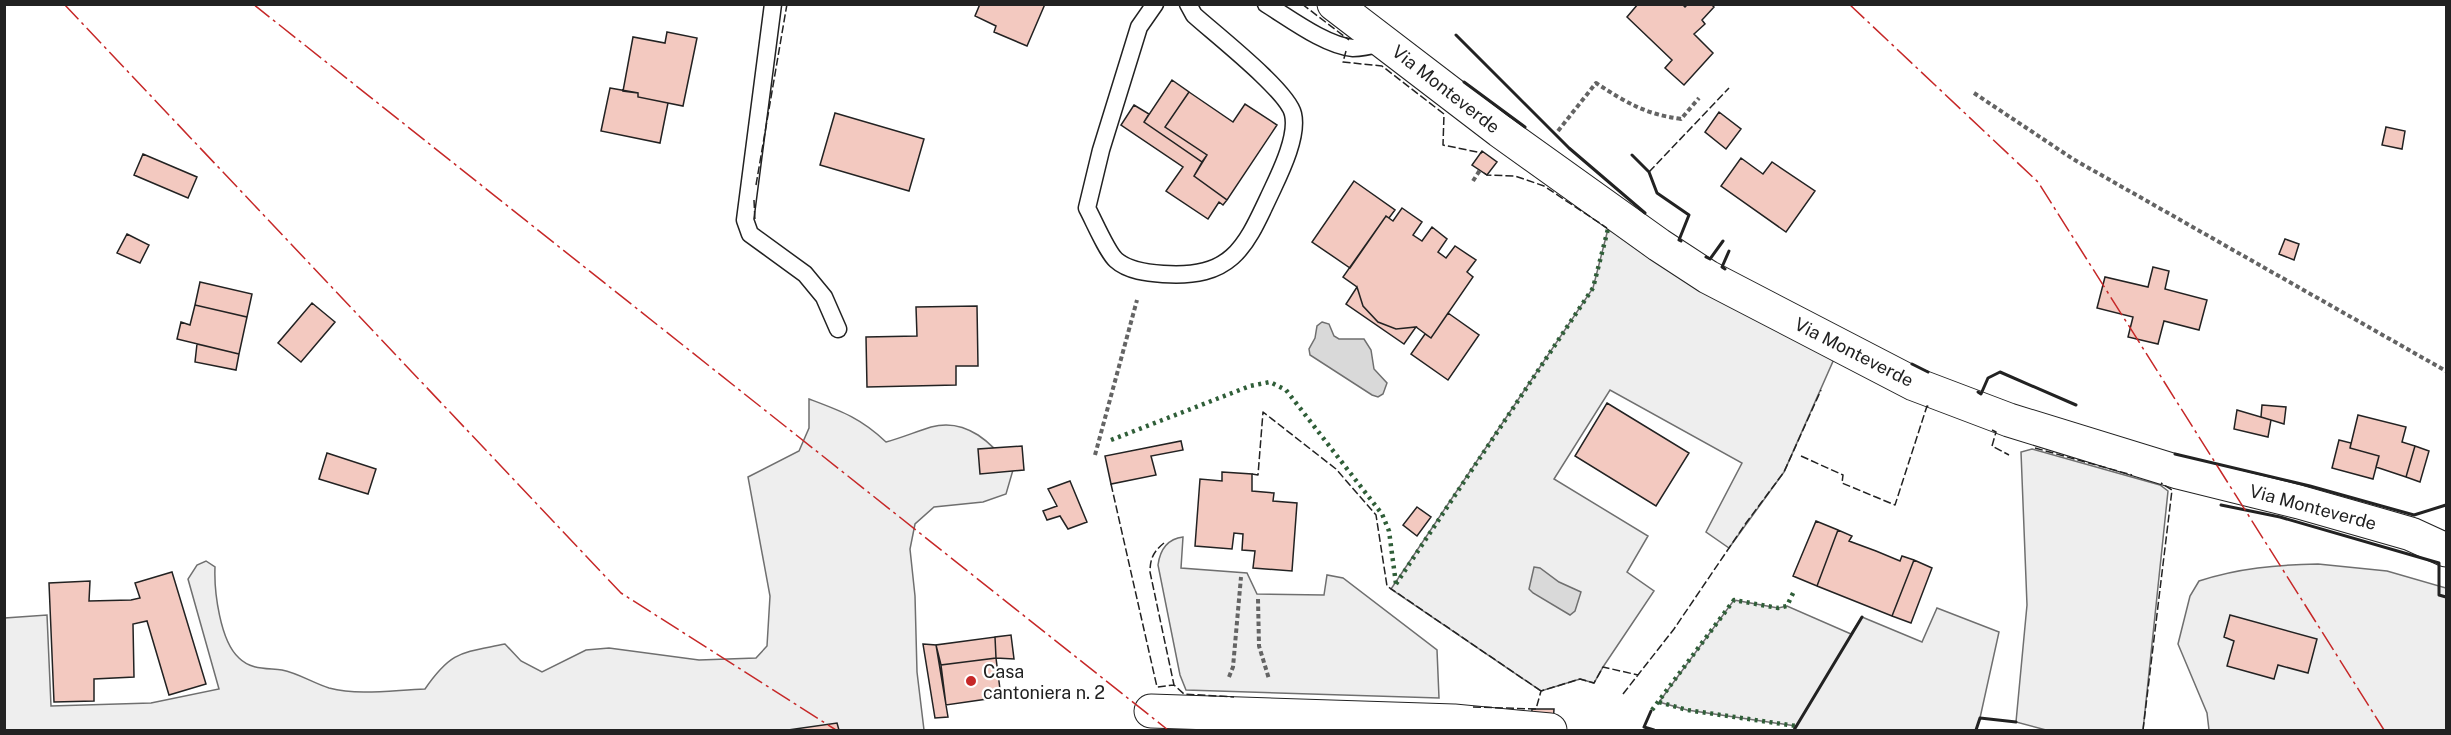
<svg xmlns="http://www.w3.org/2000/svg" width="2451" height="735" font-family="'Public Sans',sans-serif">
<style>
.green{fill:#eee;stroke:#6f6f6f;stroke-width:1.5}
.water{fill:#d9d9d9;stroke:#6f6f6f;stroke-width:1.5}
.building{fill:#f3c9c0;stroke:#222;stroke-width:1.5}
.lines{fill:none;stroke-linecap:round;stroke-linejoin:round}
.service-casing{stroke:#222;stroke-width:19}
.minor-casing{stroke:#222;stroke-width:35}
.path{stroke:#646464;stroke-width:4;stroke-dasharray:4.5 3;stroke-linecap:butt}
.service{stroke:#fff;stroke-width:16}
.minor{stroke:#fff;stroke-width:33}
.hedge{stroke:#2f5e38;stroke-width:4.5;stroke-dasharray:3 4.5;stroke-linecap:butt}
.fence{stroke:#222;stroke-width:1.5;stroke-dasharray:8 3;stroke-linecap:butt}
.wall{stroke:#222;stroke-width:3}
.power{stroke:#c62828;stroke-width:1.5;stroke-dasharray:21 4.5 3 4.5;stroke-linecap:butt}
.poi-dot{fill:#c62828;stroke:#fff;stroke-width:2}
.labels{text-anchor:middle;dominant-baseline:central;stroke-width:4.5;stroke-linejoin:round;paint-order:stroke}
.street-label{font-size:18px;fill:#222;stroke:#fff}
.poi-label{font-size:18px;fill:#222;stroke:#fff;text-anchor:start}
</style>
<rect width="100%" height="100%" fill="#fff"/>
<path class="green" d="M1608 229 1834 359 1784 472 1729 548 1706 532 1742 463 1610 390 1554 479 1648 536 1627 572 1654 591 1603 667 1594 683 1580 679 1541 691 1391 589 1593 288Z
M809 399C841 411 861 418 886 442 901 438 915 432 931 427 967 417 993 444 1013 470L1006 494 983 502 934 507 915 524 910 549 915 596 917 672 924 730H5V618L47 615 51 706 151 703 219 689 188 579 197 565 206 561 215 567C214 591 220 641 239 658 251 670 267 668 282 670 298 673 313 683 329 688 360 696 393 690 425 689 452 650 462 653 505 644L521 661 542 672 586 650 609 648 699 660 756 658 767 646 770 596 748 477 799 451 809 428Z
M2032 449 2160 485 2168 491 2143 730H2046L2016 722 2027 605 2021 452Z
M1183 537 1181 568 1247 573 1257 594 1324 595 1327 575 1343 578 1437 650 1439 698 1186 690 1180 675 1158 565C1160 550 1167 539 1183 537Z
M2318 564 2387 571 2446 588V730H2209L2207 713 2178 644 2190 596 2199 581C2239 568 2276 565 2318 564Z
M1734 600 1778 608 1787 606 1851 634 1862 617 1922 642 1937 608 1999 632 1980 718 1976 730H1794L1796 726 1687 710 1659 702Z"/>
<path class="water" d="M1322 322 1329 324 1334 336 1339 339H1364L1371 350 1374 369 1387 383 1383 394 1378 397 1372 395 1310 355 1309 349 1315 338 1317 326Z
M1534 567 1540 568 1559 582 1581 592 1575 611 1570 615 1533 593 1529 589Z"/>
<path class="building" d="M980 4H1045L1027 46 994 32 996 26 975 16Z
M1638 4H1682L1685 7 1688 4H1711L1714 7 1702 20 1705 24 1694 34 1713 53 1684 85 1665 68 1672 60 1627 17Z
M667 32 697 38 683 106 638 97V93L623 91 633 37 665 43Z
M1172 80 1189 92 1165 127 1207 155 1202 162 1144 122Z
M610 88 638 93V97L668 103 660 143 601 131Z
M1189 92 1233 122 1245 104 1277 125 1227 200 1194 176 1207 155 1165 127Z
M1134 105 1149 114 1144 122 1202 162 1194 176 1227 200 1223 205 1219 202 1208 219 1166 191 1183 167 1121 125Z
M1719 112 1741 129 1726 149 1705 132Z
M835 113 924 139 909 191 820 165Z
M2386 127 2405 131 2402 149 2382 145Z
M1482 151 1497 162 1487 175 1472 165Z
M143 154 197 177 188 198 134 175Z
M1741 158 1763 174 1772 162 1815 191 1786 232 1721 186Z
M1354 181 1395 210 1389 218 1386 216 1350 268 1312 242Z
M1402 208 1422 222 1413 235 1422 241 1432 227 1447 239 1438 252 1446 258 1455 246 1476 260 1467 272 1473 277 1431 338 1416 327 1396 329 1378 322 1363 306 1357 287 1343 277 1386 216 1393 221Z
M127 234 149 245 140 263 117 253Z
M2285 239 2299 244 2294 260 2279 254Z
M2153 267 2169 271 2165 289 2207 300 2199 330 2164 321 2158 344 2128 337 2133 317 2097 308 2105 277 2148 287Z
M200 282 252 294 247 317 195 305Z
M1357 287 1363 306 1378 322 1396 329 1416 327 1404 344 1346 304Z
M312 303 335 322 301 362 278 343Z
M195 305 247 317 239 354 177 339 181 322 190 325Z
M977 306 978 366H956V385L867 387 866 337 917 336 916 307Z
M1448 313 1479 335 1448 380 1411 354 1425 334 1431 338Z
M197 344 239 354 236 370 195 362Z
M1607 403 1689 453 1656 506 1575 456Z
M2262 405 2286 407 2284 424 2261 417Z
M2237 410 2271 420 2268 437 2234 429Z
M2358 415 2406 427 2402 442 2415 446 2406 477 2376 467 2379 456 2350 448Z
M2339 440 2351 443 2350 448 2379 456 2373 479 2332 468Z
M1181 441 1183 450 1151 456 1156 475 1111 484 1105 456Z
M1022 446 1024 470 980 474 978 449Z
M2415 446 2429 451 2420 482 2406 477Z
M327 453 376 469 368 494 319 479Z
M1222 472 1252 474V491L1274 493 1273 501 1297 503 1292 571 1253 568 1255 551 1242 550 1243 534 1234 533 1232 549 1195 546 1200 479 1222 481Z
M1070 481 1087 522 1068 529 1060 516 1047 520 1043 511 1057 506 1048 489Z
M1417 507 1431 517 1417 536 1403 525Z
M1816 521 1838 530 1817 586 1793 576Z
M1838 530 1852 536 1849 541 1876 551 1900 561 1902 556 1914 560 1892 616 1817 586Z
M1914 560 1932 568 1911 623 1892 616Z
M172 572 206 684 169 695 147 621 133 624 134 677 94 679V701L54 702 49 583 90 581 89 601 131 600 140 598 135 583Z
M2230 615 2317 639 2308 673 2278 665 2274 679 2227 666 2234 641 2224 637Z
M1011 635 1014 659 996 658 995 637Z
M995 637 996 658 941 665 936 645Z
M923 644 936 645 948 717 935 718Z
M996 658 1001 697 946 705 941 665Z
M1532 709H1554L1553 724 1531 723Z
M837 723 839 730H788Z"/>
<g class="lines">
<defs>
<path id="service" d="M773 4 745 220 750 234 805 274 824 297 838 329
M1155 4 1139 27 1101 150 1087 208C1094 221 1107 252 1116 260 1128 271 1148 273 1163 274 1235 279 1246 245 1273 188 1282 169 1298 135 1293 114 1288 91 1215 34 1194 15L1188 4
M1266 4C1289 18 1326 46 1353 48 1365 48 1374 45 1385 42"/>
<path id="minor" d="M1334 4 1500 131 1659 245 1708 277 1914 384 2009 420 2178 472 2299 502 2411 534 2446 550
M1151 711 1454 721 1550 730"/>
</defs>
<use href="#service" class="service-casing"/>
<use href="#minor" class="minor-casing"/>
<path class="path" d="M1974 93 2073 159 2446 371
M1558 131 1596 83C1627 103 1645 114 1681 119L1699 98
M1473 181 1480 170
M1095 455 1137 300
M1258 599 1259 646 1269 679
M1229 677 1233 667 1241 577"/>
<use href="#service" class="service"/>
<use href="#minor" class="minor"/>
<path class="hedge" d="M1111 440 1250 386 1270 382 1286 390 1382 514 1389 531 1396 584
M1396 584 1593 288 1608 229
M1659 702 1687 710 1796 726
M1652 710 1734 600 1778 608 1787 606 1794 591"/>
<path class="fence" d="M1302 4 1349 40
M1346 51 1343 62 1382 66 1444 114 1443 145 1482 153
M1649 172 1729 88
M1484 173 1487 175 1515 176 1544 186 1607 228
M756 185 787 4
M754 200 755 221
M1992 430 1996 432 1992 446 2009 455
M2035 448 2132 475
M1801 456 1843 475 1842 483 1895 505 1927 406 1930 407
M1252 474 1258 475 1263 412 1336 469 1376 515 1387 586 1541 691
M1111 484 1157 687 1174 685
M1164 543C1154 551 1150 558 1150 572L1174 685 1184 694 1234 697
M1623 694 1674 629 1746 523 1784 472 1821 390
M1473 707 1536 709 1541 691 1580 679 1594 683 1603 667 1638 675
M2143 730 2172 490 2161 483"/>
<path class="wall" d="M1456 35 1569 148 1645 213
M1464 82 1525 127
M1632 155 1649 172 1657 193 1689 215 1679 240 1681 241
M1706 257 1710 259 1723 241
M1725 269 1722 267 1729 251
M1912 364 1928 372
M1978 392 1981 394 1988 378 2000 372 2076 405
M2175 454 2310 486 2414 515 2446 505
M2221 505 2280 517 2439 563V595L2446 597
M1651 711 1644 727 1654 730
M1794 730 1862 617
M1976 730 1980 718 2016 722"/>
<path class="power" d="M64 4 621 593 836 730
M253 4 1168 730
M1849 4 2038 182 2384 730"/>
</g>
<circle class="poi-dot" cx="971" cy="681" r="6"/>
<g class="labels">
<g class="street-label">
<text transform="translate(1446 89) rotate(38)">Via Monteverde</text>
<text transform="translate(1854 352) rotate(27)">Via Monteverde</text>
<text transform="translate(2313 507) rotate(15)">Via Monteverde</text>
</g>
<g class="poi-label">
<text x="983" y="671">Casa<tspan x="983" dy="21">cantoniera n. 2</tspan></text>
</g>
</g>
<rect width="2451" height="735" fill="none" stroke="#222222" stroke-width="12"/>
</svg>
